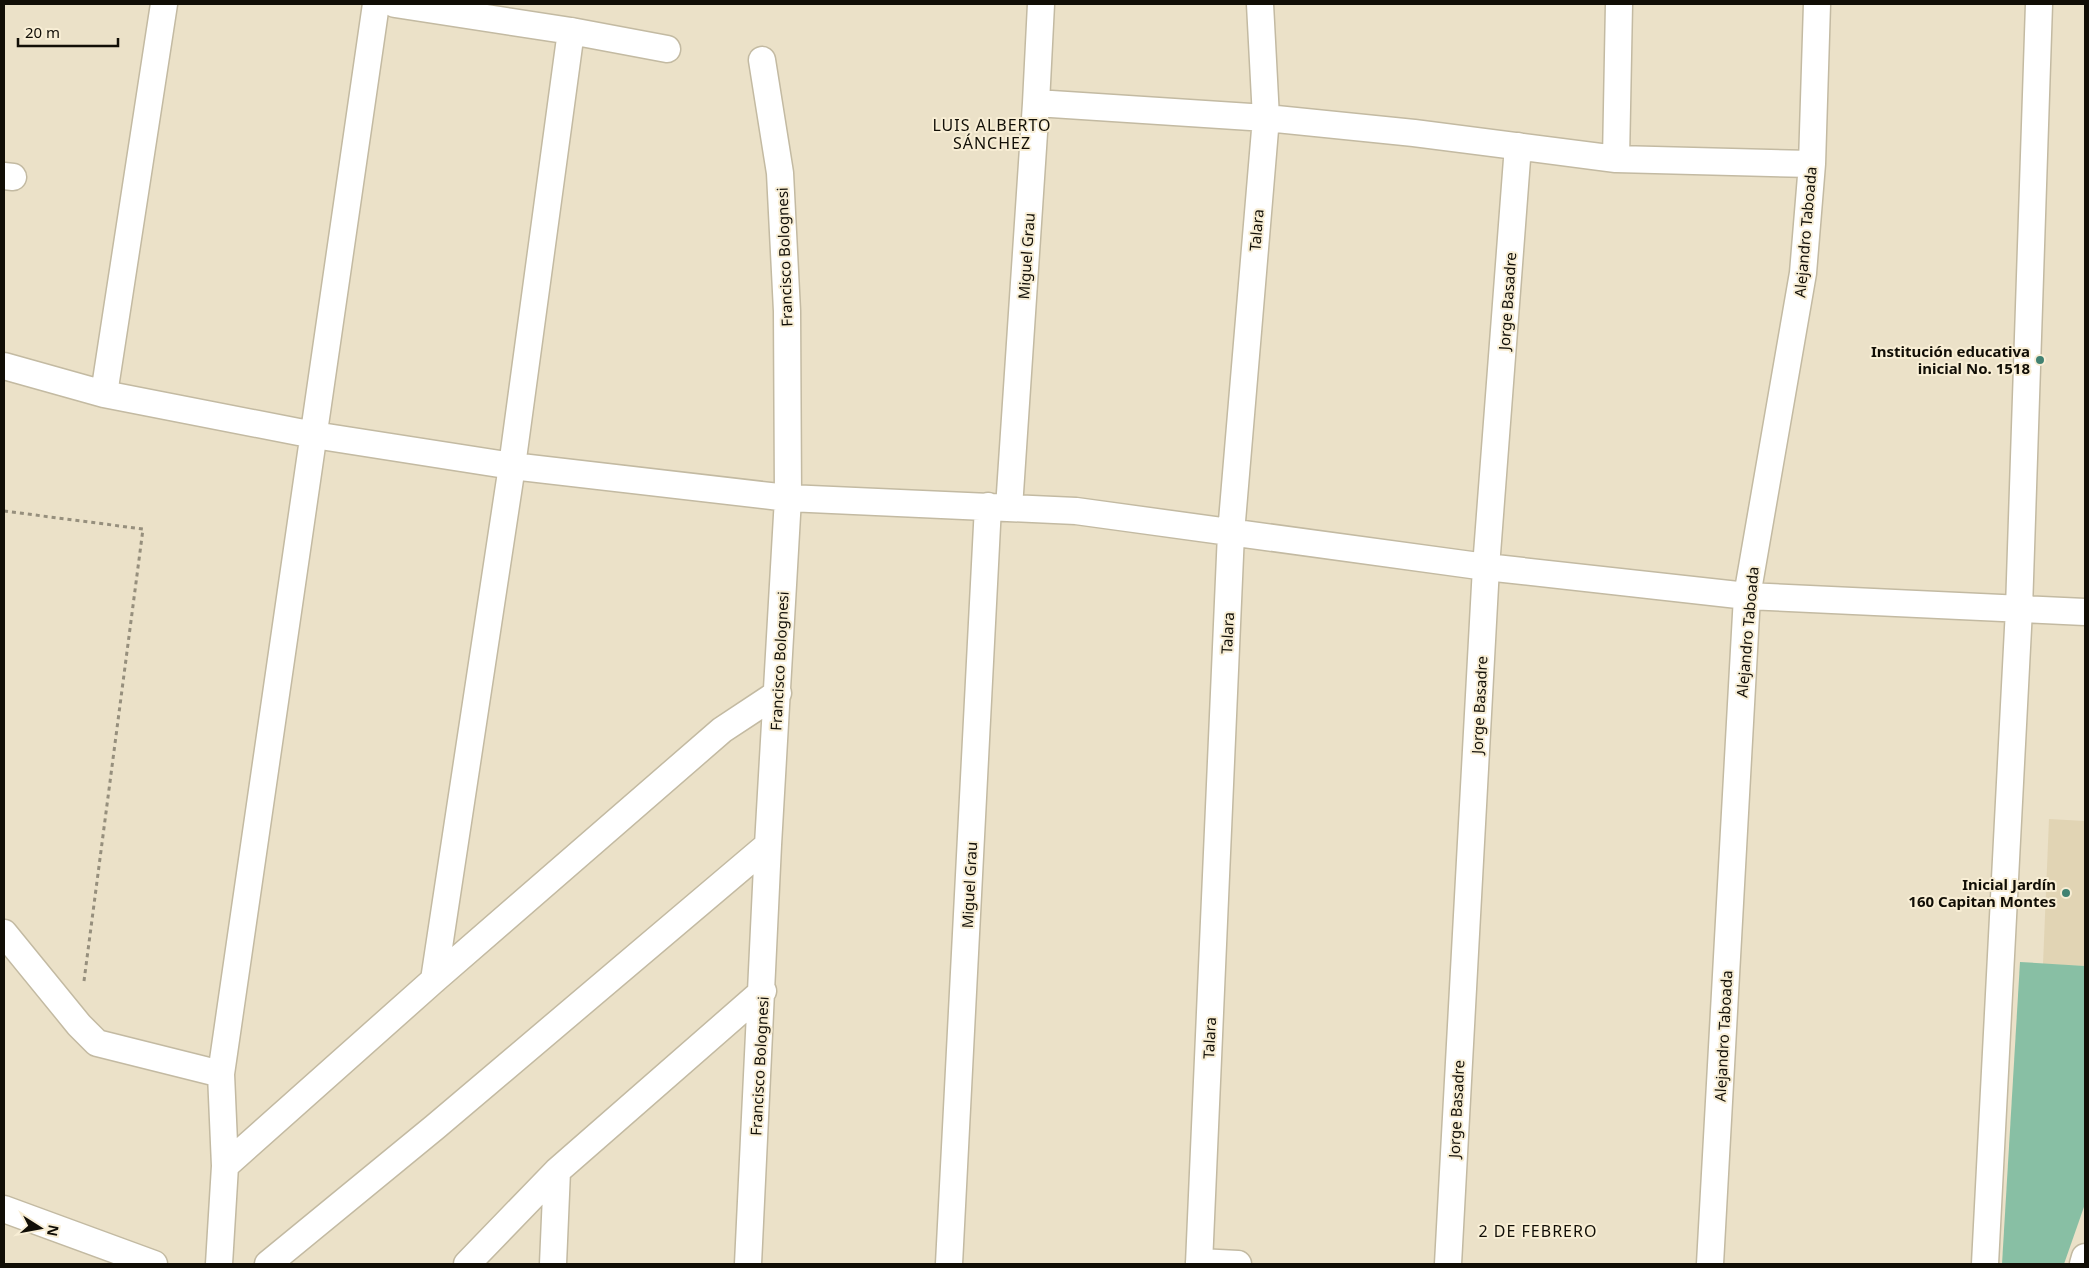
<svg xmlns="http://www.w3.org/2000/svg" width="2089" height="1268" font-family="'Noto Sans',sans-serif">
<style>
.built{fill:#e1d4b4}
.green{fill:#88bfa4}
.lines{fill:none;stroke-linecap:round;stroke-linejoin:round}
.minor-casing{stroke:#c3baa2;stroke-width:29}
.path{stroke:#968f7d;stroke-width:3;stroke-dasharray:4 4;stroke-linecap:butt}
.minor{stroke:#fff;stroke-width:26}
.poi-dot{fill:#418272;stroke:#f8eed5;stroke-width:2}
.labels{text-anchor:middle;dominant-baseline:central;stroke-width:4;stroke-linejoin:round;paint-order:stroke}
.street-label{font-size:15px;fill:#110e06;stroke:#f8eed5}
.poi-label{font-size:15px;font-weight:bold;fill:#110e06;stroke:#f8eed5;text-anchor:end}
.neighbourhood-label{font-size:16px;letter-spacing:1px;fill:#110e06;stroke:#f8eed5}
</style>
<rect width="100%" height="100%" fill="#ebe1c8"/>
<path class="built" d="M2049 819 2085 821V966L2043 964Z"/>
<path class="green" d="M2020 962 2085 966V1204L2064 1264H2002Z"/>
<g class="lines">
<defs>
<path id="minor" d="M395 4 571 31 667 49
M1036 103 1266 118 1414 133 1616 159 1812 164
M1616 159 1619 4
M4 176 13 177
M4 366 104 394 314 435 512 466 788 498 1076 511 1486 567 1747 596 2085 612
M104 394 164 4
M1009 508 1036 103 1041 4
M4 933 79 1025 97 1043 221 1074
M434 980 512 466 571 31
M225 1166 434 980 722 730 778 693
M4 1209 154 1264
M1199 1262 1238 1264
M219 1264 225 1166 221 1074 376 4
M268 1264 435 1127 768 845
M467 1264 557 1171 763 991
M553 1264 557 1171
M748 1264 768 845 788 498 787 311 780 173 762 60
M949 1264 988 506
M1199 1264 1231 533 1266 118 1260 4
M1448 1264 1486 567 1518 146
M1710 1264 1747 596 1803 273 1812 164 1817 4
M1985 1264 2019 609 2039 4
M2083 1264 2085 1257"/>
</defs>
<use href="#minor" class="minor-casing"/>
<path class="path" d="M4 511 143 529 84 981"/>
<use href="#minor" class="minor"/>
</g>
<g class="poi-dot">
<circle cx="2040" cy="360" r="5"/>
<circle cx="2066" cy="893" r="5"/>
</g>
<g class="labels">
<g class="street-label">
<text transform="translate(1256 230) rotate(-85)">Talara</text>
<text transform="translate(1805 232) rotate(-85)">Alejandro Taboada</text>
<text transform="translate(1026 256) rotate(-86)">Miguel Grau</text>
<text transform="translate(784 257) rotate(-92)">Francisco Bolognesi</text>
<text transform="translate(1507 301) rotate(-86)">Jorge Basadre</text>
<text transform="translate(1747 632) rotate(-85)">Alejandro Taboada</text>
<text transform="translate(1227 633) rotate(-87)">Talara</text>
<text transform="translate(779 661) rotate(-87)">Francisco Bolognesi</text>
<text transform="translate(1479 705) rotate(-87)">Jorge Basadre</text>
<text transform="translate(969 885) rotate(-87)">Miguel Grau</text>
<text transform="translate(1723 1036) rotate(-87)">Alejandro Taboada</text>
<text transform="translate(1209 1038) rotate(-87)">Talara</text>
<text transform="translate(759 1066) rotate(-87)">Francisco Bolognesi</text>
<text transform="translate(1456 1109) rotate(-87)">Jorge Basadre</text>
</g>
<g class="poi-label">
<text x="2030" y="351">Institución educativa<tspan x="2030" dy="17">inicial No. 1518</tspan></text>
<text x="2056" y="884">Inicial Jardín<tspan x="2056" dy="17">160 Capitan Montes</tspan></text>
</g>
<g class="neighbourhood-label">
<text x="992" y="125">LUIS ALBERTO<tspan x="992" dy="18">SÁNCHEZ</tspan></text>
<text x="1538" y="1231">2 DE FEBRERO</text>
</g>
</g>
<rect width="2089" height="1268" fill="none" stroke="#110e06" stroke-width="10"/>
<g transform="translate(40 1228) rotate(101)" stroke="#f8eed5" stroke-width="4" paint-order="stroke">
<path d="M0-4L9 19L0 12L-9 19Z" fill="#110e06"/>
<text y="-8" font-size="14" font-weight="bold" text-anchor="middle" fill="#110e06">N</text>
</g>
<path d="M18 38v8h100v-8" fill="none" stroke="#110e06" stroke-width="2.5"/>
<text x="25" y="38" font-size="15" fill="#110e06" stroke="#f8eed5" stroke-width="4" paint-order="stroke">20 m</text>
</svg>
